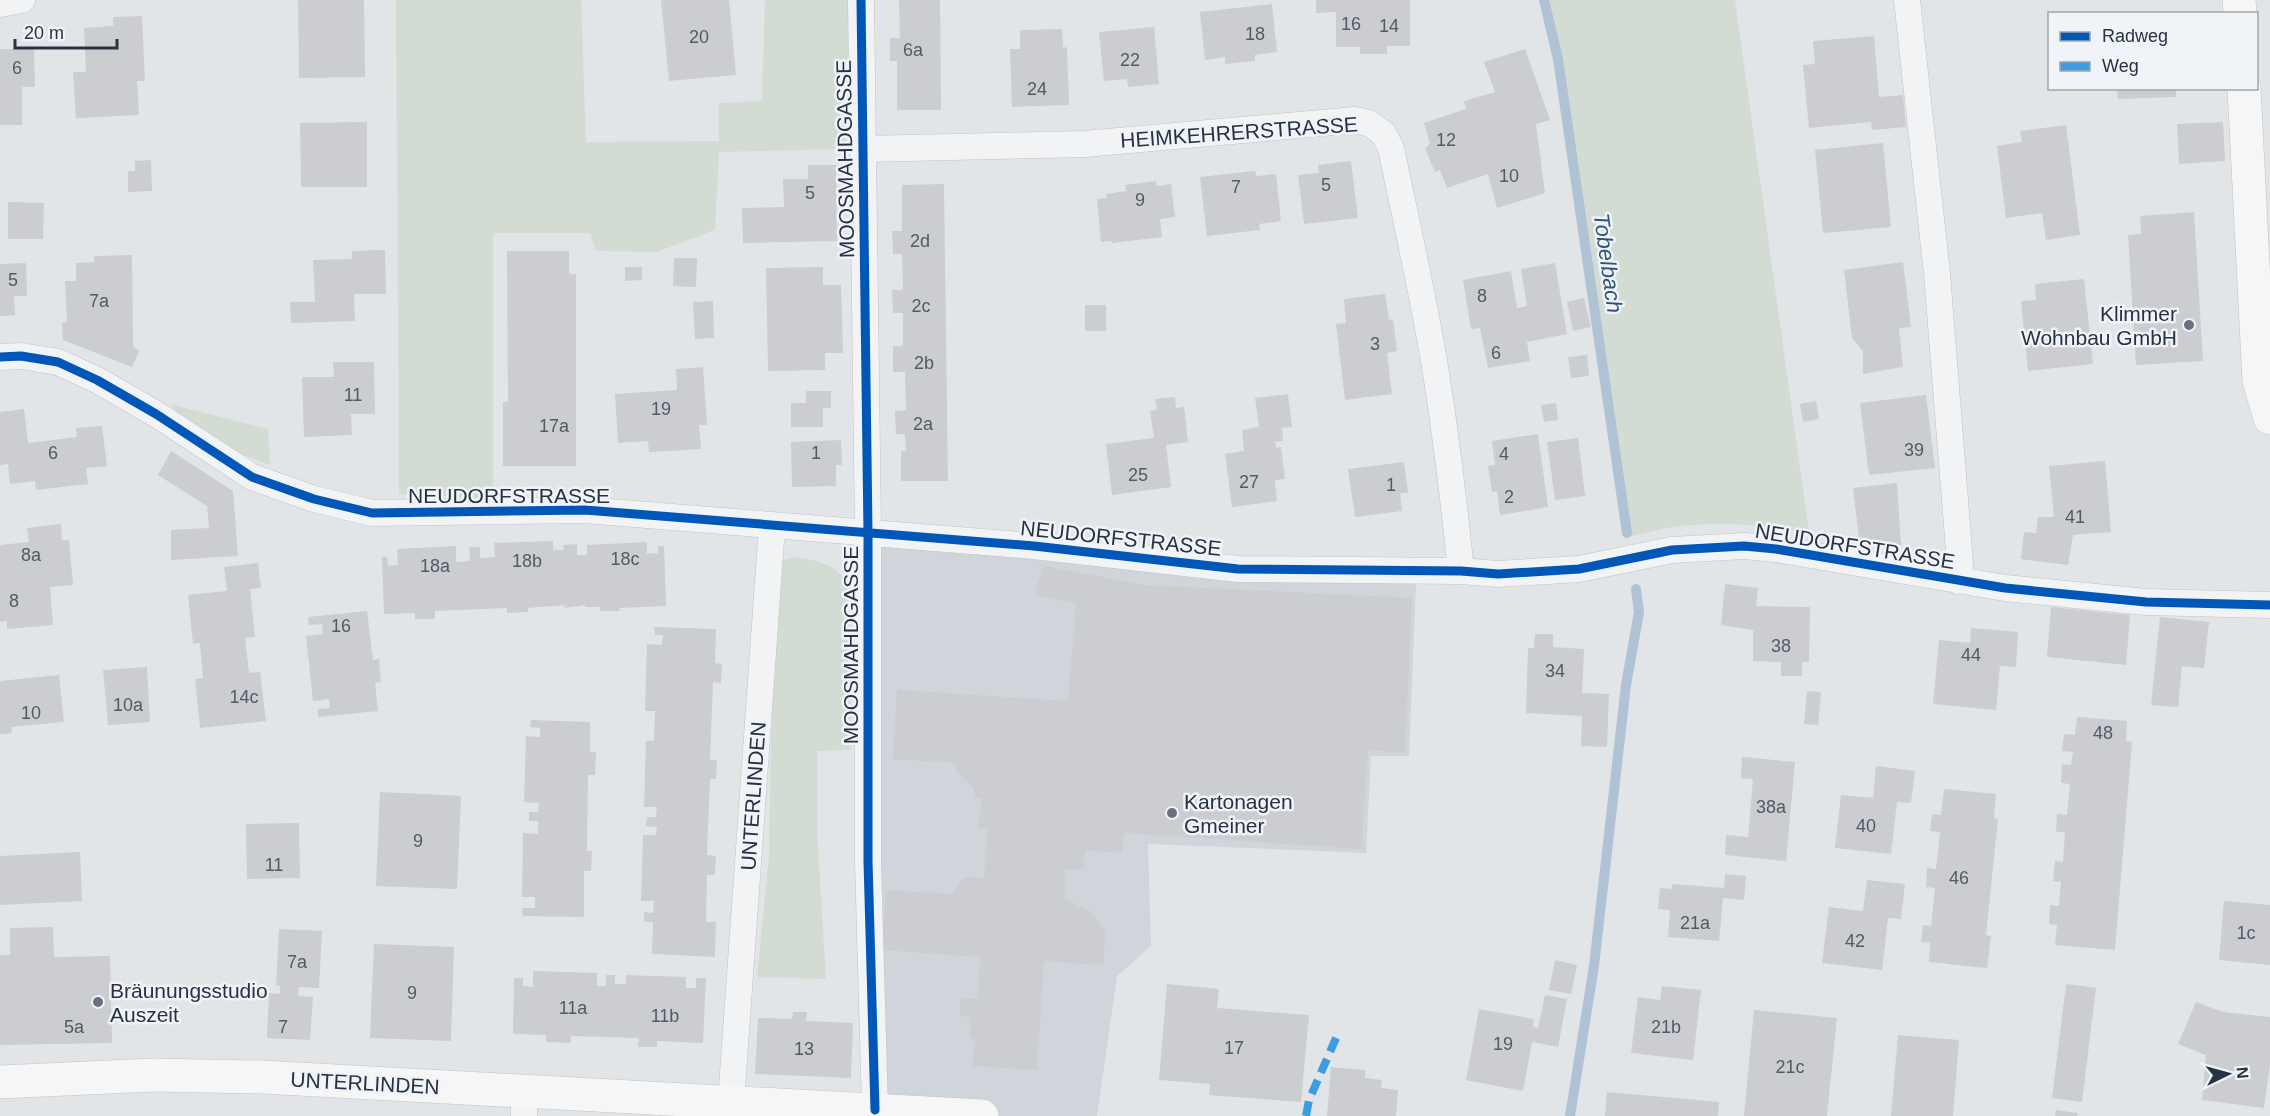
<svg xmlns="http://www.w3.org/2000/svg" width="2270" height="1116" font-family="Arial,sans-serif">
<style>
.built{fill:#d0d5db}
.green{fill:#d3dcd3}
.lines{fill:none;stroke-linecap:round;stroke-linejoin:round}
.stream{stroke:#afc3d5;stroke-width:10}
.building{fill:#cbcdd0}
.street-casing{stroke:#c0c3c6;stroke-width:27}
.secondary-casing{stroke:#c0c3c6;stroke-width:34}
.street{stroke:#f2f3f4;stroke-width:26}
.secondary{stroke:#f6f6f7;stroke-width:33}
.quiet{stroke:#3d9de3;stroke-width:8;stroke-dasharray:15 8;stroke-linecap:butt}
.cycleway-casing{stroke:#f0f3f7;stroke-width:13}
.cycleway{stroke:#0057b8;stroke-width:9}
.poi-dot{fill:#68717d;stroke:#f0f3f7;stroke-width:2}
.labels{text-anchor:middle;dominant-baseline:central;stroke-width:5;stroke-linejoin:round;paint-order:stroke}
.number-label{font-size:18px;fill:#515a67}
.street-label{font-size:21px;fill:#273343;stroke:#f0f3f7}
.poi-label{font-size:21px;fill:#273343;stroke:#f0f3f7;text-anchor:start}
.water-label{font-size:22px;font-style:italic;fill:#2f547a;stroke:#f0f3f7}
</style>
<rect width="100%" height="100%" fill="#e2e5e8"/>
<path class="built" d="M854 537 1243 574 1416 584 1409 756H1371L1366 853 1148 844 1151 946 1117 976 1097 1116H982L875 1110Z"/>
<path class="green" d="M396 0H581L586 142 719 141V103L762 101 765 0H848L851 47 845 149 719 152 715 230 657 252 596 251 590 233H493V499L399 494Z
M1547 0H1735L1809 532C1764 525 1719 521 1674 527 1659 529 1643 534 1628 537L1560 60Z
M170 404 268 429 270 465C234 452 195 435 170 404Z
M796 557C819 560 836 565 849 585L851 750 817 751V831L826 979 757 977 769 856 771 737 780 561Z"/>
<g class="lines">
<path class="stream" d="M1544 0 1558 59 1627 533
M1570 1116 1594 966 1626 685 1639 612 1636 589"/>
</g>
<path class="building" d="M298 0H364L365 77 299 78Z
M661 0H729L736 75 669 81Z
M899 0H940L941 110H897V61H890V38H900Z
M1316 0H1410V46H1387V54H1360V47H1336V12L1316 13Z
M1272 4 1277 52 1255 55V61L1225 64V57L1205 60 1200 12Z
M142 16 145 81H137L139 115 76 118 73 72H86L84 28 113 26V17Z
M1154 27 1159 84 1128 87 1127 79 1104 81 1099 32Z
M1062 29 1063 48 1067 47 1069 105 1012 107 1010 49H1020V30Z
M1874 36 1879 97 1903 95 1906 127 1872 130 1871 122 1809 128 1803 65 1815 64 1813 41Z
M0 49H34L35 87H22V125H0Z
M1525 49 1550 120 1536 124 1545 193 1497 208 1488 174 1447 188 1440 170 1435 172 1425 148 1430 144 1424 123 1466 109 1464 101 1495 92 1484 62Z
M2117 88H2176V97L2118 99Z
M367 122V187H301L300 123Z
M2223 122 2225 161 2179 164 2177 124Z
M2066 125 2080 235 2046 240 2042 213 2006 218 1997 146 2022 142 2020 131Z
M1883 143 1891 227 1823 233 1815 150Z
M151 160 152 191 128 192V171H135V161Z
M1351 161 1358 218 1304 224 1298 175 1319 173 1318 165Z
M808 165H836L837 241 743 243 742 208 784 207 783 179H808Z
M1255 171 1256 176 1276 174 1281 221 1259 224 1260 230 1207 236 1200 177Z
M1156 181 1157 186 1171 184 1175 217 1160 219 1162 237 1112 243V241L1101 242 1097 199 1107 198 1106 194 1126 191 1125 185Z
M944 184 948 481H901V451H906L905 434H896L895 411 906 410 905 372H893V346H903V313H893L892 290H903L902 254H893L892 231H902V185Z
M8 202 44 203 43 239H8Z
M2194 212 2203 361 2136 365 2128 235 2141 234 2140 216Z
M385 250 386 294H354L355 321 291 323 290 302H315L313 260 352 259V251Z
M507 251H569V274H576V466H503V402H508Z
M132 255 133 346 139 351 132 367 63 340 62 323 67 322 65 281H76V263L94 262V256Z
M674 258H697L696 287 673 286Z
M1903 262 1911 327 1899 328 1903 367 1863 374V351L1852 338 1844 270Z
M26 263 27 296H14L15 315 0 316V264Z
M1555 263 1567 334 1527 342 1530 361 1488 368 1480 328 1471 329 1463 280 1511 271 1517 308 1527 306 1521 269Z
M625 267H642V280L625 281Z
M823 267V285H841L843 353H825V370L768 371 766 268Z
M2084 279 2093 364 2028 371 2021 301 2036 300 2035 284Z
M1385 294 1389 320 1393 319 1397 351 1387 353 1392 394 1345 400 1336 324 1346 323 1344 299Z
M1584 298 1591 327 1573 331 1567 302Z
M713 301 714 338 695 339 693 302Z
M1085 305H1106V331H1085Z
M1587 355 1589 376 1571 378 1568 357Z
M333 362H374L375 414H351L352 435 304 437 302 377H334Z
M703 367 707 425H699L701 449 649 452 648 441 618 443 615 394 677 390 676 369Z
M806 391H831V408H823V427H791V403H806Z
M1288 394 1292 427 1282 428 1283 441 1275 442 1276 448 1281 447 1285 479 1275 480 1277 501 1232 507 1225 454 1244 451 1242 430 1259 427 1255 398Z
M1926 395 1935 468 1869 475 1860 403Z
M1175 397 1176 408 1184 407 1188 442 1166 445 1171 487 1112 495 1106 444 1154 438 1150 411 1157 410 1155 399Z
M1816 401 1819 419 1803 422 1800 404Z
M1556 403 1558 420 1544 422 1541 405Z
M24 409 28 443 77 437 76 428 102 426 107 466 86 468 88 484 36 490 35 481 10 484 8 464 0 465V412Z
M1538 434 1548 507 1500 515 1497 491 1492 492 1488 466 1495 465 1492 441Z
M1578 438 1585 496 1555 500 1547 442Z
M841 440 842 465H836V486L792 487 791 442Z
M171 451 233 491 238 556 171 560V530L209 528 207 506 158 475Z
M2105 461 2111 532 2073 535 2068 565 2021 559 2024 532 2036 533 2038 517H2054L2049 466Z
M1404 462 1408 493H1400L1402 511 1355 517 1348 469Z
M1897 483 1901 545 1859 538 1853 488Z
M61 524 62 540H69L73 585 50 587 53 625 7 629V621L0 622V545L29 542 27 528Z
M553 541V550H564L563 545 577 544V555H587V545L647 542V554L658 553V546H664L666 606 619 608 620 611H600V607H585V605L564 608 565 605 528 608V612L507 613V608L435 611V619H415V613L384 614 382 557H387L388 566 398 565 397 549 456 546V562L470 561 469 547H480V558L495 557 494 543Z
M258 563 261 588 250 589 255 637 245 638 249 673 260 672 266 721 200 728 195 679 203 678 200 643 193 644 188 595 227 591 224 567Z
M1044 566 1144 585 1412 598 1405 753 1368 750 1361 849 1124 833 1122 853 1085 850 1084 869H1065V899L1090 912 1106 930 1103 965 1044 961 1037 1070 973 1066 975 1039 970 1038V1017L960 1016V998L978 999 980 957 882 950 886 890 952 894 963 877 984 878 987 828H978L982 798H975L974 788 956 771 957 763 893 759 897 690 1068 701 1076 603 1034 595Z
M1725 584 1758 588 1756 606 1810 607 1809 662H1802V676H1781V662L1753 661V630L1721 625Z
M2051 607 2130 615 2126 665 2047 657Z
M367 611 373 660 379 659 381 682 375 683 378 711 318 717V709L330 708 329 699 313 701 306 636 323 634 322 624 309 625 308 617Z
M2160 617 2209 622 2204 668 2182 666 2178 707 2151 705Z
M654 627 716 629 715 663 722 664 721 683 713 682 710 760H717L716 779H710L707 855 716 856 715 875H707L706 922H716L715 957 652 954 653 922H644V912L653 913 654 901H641L643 835H656L657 827 646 826 647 817H656L657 807H644L646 741H654L655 711H645L647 644 662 645 663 635H655Z
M1971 628 2018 632 2016 667 2000 666 1996 710 1933 704 1939 640 1970 643Z
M1535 634H1553V647L1584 649 1582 693 1609 694 1607 747 1581 746 1582 716 1526 713 1528 648H1534Z
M147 667 150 722 108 725 103 670Z
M59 675 64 722 11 727 12 733 0 734V681Z
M1807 691 1821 692 1818 725 1804 724Z
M2077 717 2127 721 2126 741 2132 742 2115 950 2055 945 2057 925 2049 924 2050 905 2059 906 2061 882 2053 881 2055 861 2063 862 2065 832H2056L2057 814 2067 815 2070 784 2061 783 2062 764 2071 765 2073 752 2062 751 2064 734 2075 735Z
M531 720 590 722V752H596L595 775H588L587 851H592L591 871H584V917L523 916 522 908H535V897H522L523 833 538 834V821H529V812H538L539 803 524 802 526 736 540 737V728L530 727Z
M1742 757 1795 762 1786 861 1725 855 1726 835 1748 837 1753 779 1741 778Z
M1876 766 1915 771 1911 803 1897 802 1891 854 1835 848 1841 795 1873 798Z
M1944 789 1996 794 1994 818 1998 819 1986 935 1991 936 1987 968 1929 962 1930 943 1921 942 1923 925 1931 926 1935 888 1926 887 1927 868 1936 869 1940 832 1930 831 1932 814 1941 815Z
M380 792 461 796 457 889 376 886Z
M299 823 300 878 247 879 246 824Z
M80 852 82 901 0 905V856Z
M1725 874 1746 876 1744 900 1723 898 1719 941 1668 937 1670 910 1658 909 1660 888 1672 889V884L1724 888Z
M1867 880 1905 884 1901 919 1888 918 1882 970 1822 963 1829 907 1863 911Z
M2224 901 2270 905V965L2219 960Z
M53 927 54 957 110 956 112 1043 0 1045V955H10V928Z
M279 929 322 931 319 988 299 987 298 996 313 997 310 1040 267 1038 269 993 280 994V986L276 985Z
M374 944 454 947 451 1041 370 1038Z
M1555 960 1577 965 1571 994 1549 990Z
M533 971 597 973V986H606V975H615V984H626V975L686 977V988H696V978H706L703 1043 657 1041V1047H638L639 1038 571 1036V1043L546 1042V1035L513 1034 514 978H523V986L533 987Z
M1167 984 1219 989 1217 1008 1309 1015 1301 1102 1209 1095 1210 1084 1159 1080Z
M2066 984 2096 988 2082 1102 2052 1098Z
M1662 986 1701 990 1693 1060 1631 1053 1638 997 1660 1000Z
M1545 995 1567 999 1558 1047 1532 1042 1523 1091 1466 1080 1479 1009 1534 1019 1533 1027 1538 1028Z
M2196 1002 2223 1012 2270 1017V1063L2264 1108 2202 1100 2206 1055 2178 1044Z
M1754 1010 1837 1018 1827 1116H1744Z
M793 1012H807L806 1021 853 1023 851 1078 755 1074 758 1018 792 1019Z
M1898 1035 1959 1040 1953 1116H1891Z
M1331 1067 1365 1070V1078L1382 1080 1381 1088 1398 1090 1396 1116H1327Z
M1607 1092 1719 1102 1718 1116H1605Z
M2056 1110 2078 1113 2077 1116H2055Z"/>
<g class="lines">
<defs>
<path id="street" d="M861 0 868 533V861L875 1110
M1907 0 1937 274 1960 563 1958 581
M0 4 22 0
M863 149 1085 144 1355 120 1369 123 1383 133 1391 148C1406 221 1423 294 1435 367 1446 435 1454 503 1461 571
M0 357 21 356 58 362 97 380 156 414 252 477 314 499 372 513 585 510 1034 546 1238 569 1461 571 1498 574 1579 569 1672 550 1744 546 1776 549 2005 588 2146 602 2270 605
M731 1102 772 526
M524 1116V1091"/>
<path id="secondary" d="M2239 0 2240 14
M2244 88 2259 381 2270 418
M0 1082 153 1075 262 1077 982 1116"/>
</defs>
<use href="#street" class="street-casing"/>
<use href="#secondary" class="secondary-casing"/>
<use href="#street" class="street"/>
<use href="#secondary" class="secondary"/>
<path class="quiet" d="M1306 1116 1309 1100 1337 1036"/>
<defs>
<path id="cycleway" d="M861 0 868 533V861L875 1110
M0 357 21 356 58 362 97 380 156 414 252 477 314 499 372 513 585 510 1034 546 1238 569 1461 571 1498 574 1579 569 1672 550 1744 546 1776 549 2005 588 2146 602 2270 605"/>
</defs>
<use href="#cycleway" class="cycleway-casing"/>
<use href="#cycleway" class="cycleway"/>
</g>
<g class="poi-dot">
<circle cx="2189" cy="325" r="6"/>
<circle cx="1172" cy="813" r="6"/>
<circle cx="98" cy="1002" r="6"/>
</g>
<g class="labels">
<g class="number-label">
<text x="1351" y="24">16</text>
<text x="1389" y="26">14</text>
<text x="1255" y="34">18</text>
<text x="699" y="37">20</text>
<text x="913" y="50">6a</text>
<text x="1130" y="60">22</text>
<text x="17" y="68">6</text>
<text x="1037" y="89">24</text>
<text x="1446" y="140">12</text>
<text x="1509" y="176">10</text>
<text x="1326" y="185">5</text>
<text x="1236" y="187">7</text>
<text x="810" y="193">5</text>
<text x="1140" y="200">9</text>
<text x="920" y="241">2d</text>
<text x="13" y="280">5</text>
<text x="1482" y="296">8</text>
<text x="99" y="301">7a</text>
<text x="921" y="306">2c</text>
<text x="1375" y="344">3</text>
<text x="1496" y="353">6</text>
<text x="924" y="363">2b</text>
<text x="353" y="395">11</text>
<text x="661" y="409">19</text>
<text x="923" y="424">2a</text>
<text x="554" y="426">17a</text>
<text x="1914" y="450">39</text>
<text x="53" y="453">6</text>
<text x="816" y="453">1</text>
<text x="1504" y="454">4</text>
<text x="1138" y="475">25</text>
<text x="1249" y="482">27</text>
<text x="1391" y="485">1</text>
<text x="1509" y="497">2</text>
<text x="2075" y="517">41</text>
<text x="31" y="555">8a</text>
<text x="625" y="559">18c</text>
<text x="527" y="561">18b</text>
<text x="435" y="566">18a</text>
<text x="14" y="601">8</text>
<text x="341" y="626">16</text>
<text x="1781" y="646">38</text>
<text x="1971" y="655">44</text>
<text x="1555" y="671">34</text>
<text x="244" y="697">14c</text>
<text x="128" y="705">10a</text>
<text x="31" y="713">10</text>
<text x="2103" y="733">48</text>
<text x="1771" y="807">38a</text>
<text x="1866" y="826">40</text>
<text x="418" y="841">9</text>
<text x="274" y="865">11</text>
<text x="1959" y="878">46</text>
<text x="1695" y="923">21a</text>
<text x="2246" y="933">1c</text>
<text x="1855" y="941">42</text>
<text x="297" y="962">7a</text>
<text x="412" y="993">9</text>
<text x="573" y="1008">11a</text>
<text x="665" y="1016">11b</text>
<text x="74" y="1027">5a</text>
<text x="283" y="1027">7</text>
<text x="1666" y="1027">21b</text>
<text x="1503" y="1044">19</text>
<text x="1234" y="1048">17</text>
<text x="804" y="1049">13</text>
<text x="1790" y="1067">21c</text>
</g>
<g class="street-label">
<text transform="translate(1239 132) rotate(-4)">HEIMKEHRERSTRASSE</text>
<text transform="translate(845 159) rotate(-91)">MOOSMAHDGASSE</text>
<text x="509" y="495">NEUDORFSTRASSE</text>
<text transform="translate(1121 538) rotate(6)">NEUDORFSTRASSE</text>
<text transform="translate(1855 546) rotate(9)">NEUDORFSTRASSE</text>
<text transform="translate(850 645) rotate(-90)">MOOSMAHDGASSE</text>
<text transform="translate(753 796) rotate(-86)">UNTERLINDEN</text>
<text transform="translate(365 1083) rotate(3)">UNTERLINDEN</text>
</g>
<g class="poi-label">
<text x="2177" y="313" text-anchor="end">Klimmer<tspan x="2177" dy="24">Wohnbau GmbH</tspan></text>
<text x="1184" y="801">Kartonagen<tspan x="1184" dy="24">Gmeiner</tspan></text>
<text x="110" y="990">Bräunungsstudio<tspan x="110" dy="24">Auszeit</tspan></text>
</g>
<g class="water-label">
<text transform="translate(1608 263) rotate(82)">Tobelbach</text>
</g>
</g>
<rect x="2048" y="12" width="210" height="78" fill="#f0f3f7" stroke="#a0a6af" stroke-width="1.5"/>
<rect x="2060" y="32" width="30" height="9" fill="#0057b8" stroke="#a0a6af" stroke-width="1.5"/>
<text x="2102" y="42" font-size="18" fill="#273343">Radweg</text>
<rect x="2060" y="62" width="30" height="9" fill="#3d9de3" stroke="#a0a6af" stroke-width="1.5"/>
<text x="2102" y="72" font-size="18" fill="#273343">Weg</text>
<g transform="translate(2228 1074) rotate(85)" stroke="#f0f3f7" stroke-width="4.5" paint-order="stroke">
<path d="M0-4.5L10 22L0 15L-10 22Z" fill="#273343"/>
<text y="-9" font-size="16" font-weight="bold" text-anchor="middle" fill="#273343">N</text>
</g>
<path d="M15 39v9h102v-9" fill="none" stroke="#273343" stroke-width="3"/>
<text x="24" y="39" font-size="18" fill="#273343" stroke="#f0f3f7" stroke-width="4.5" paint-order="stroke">20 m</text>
</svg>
